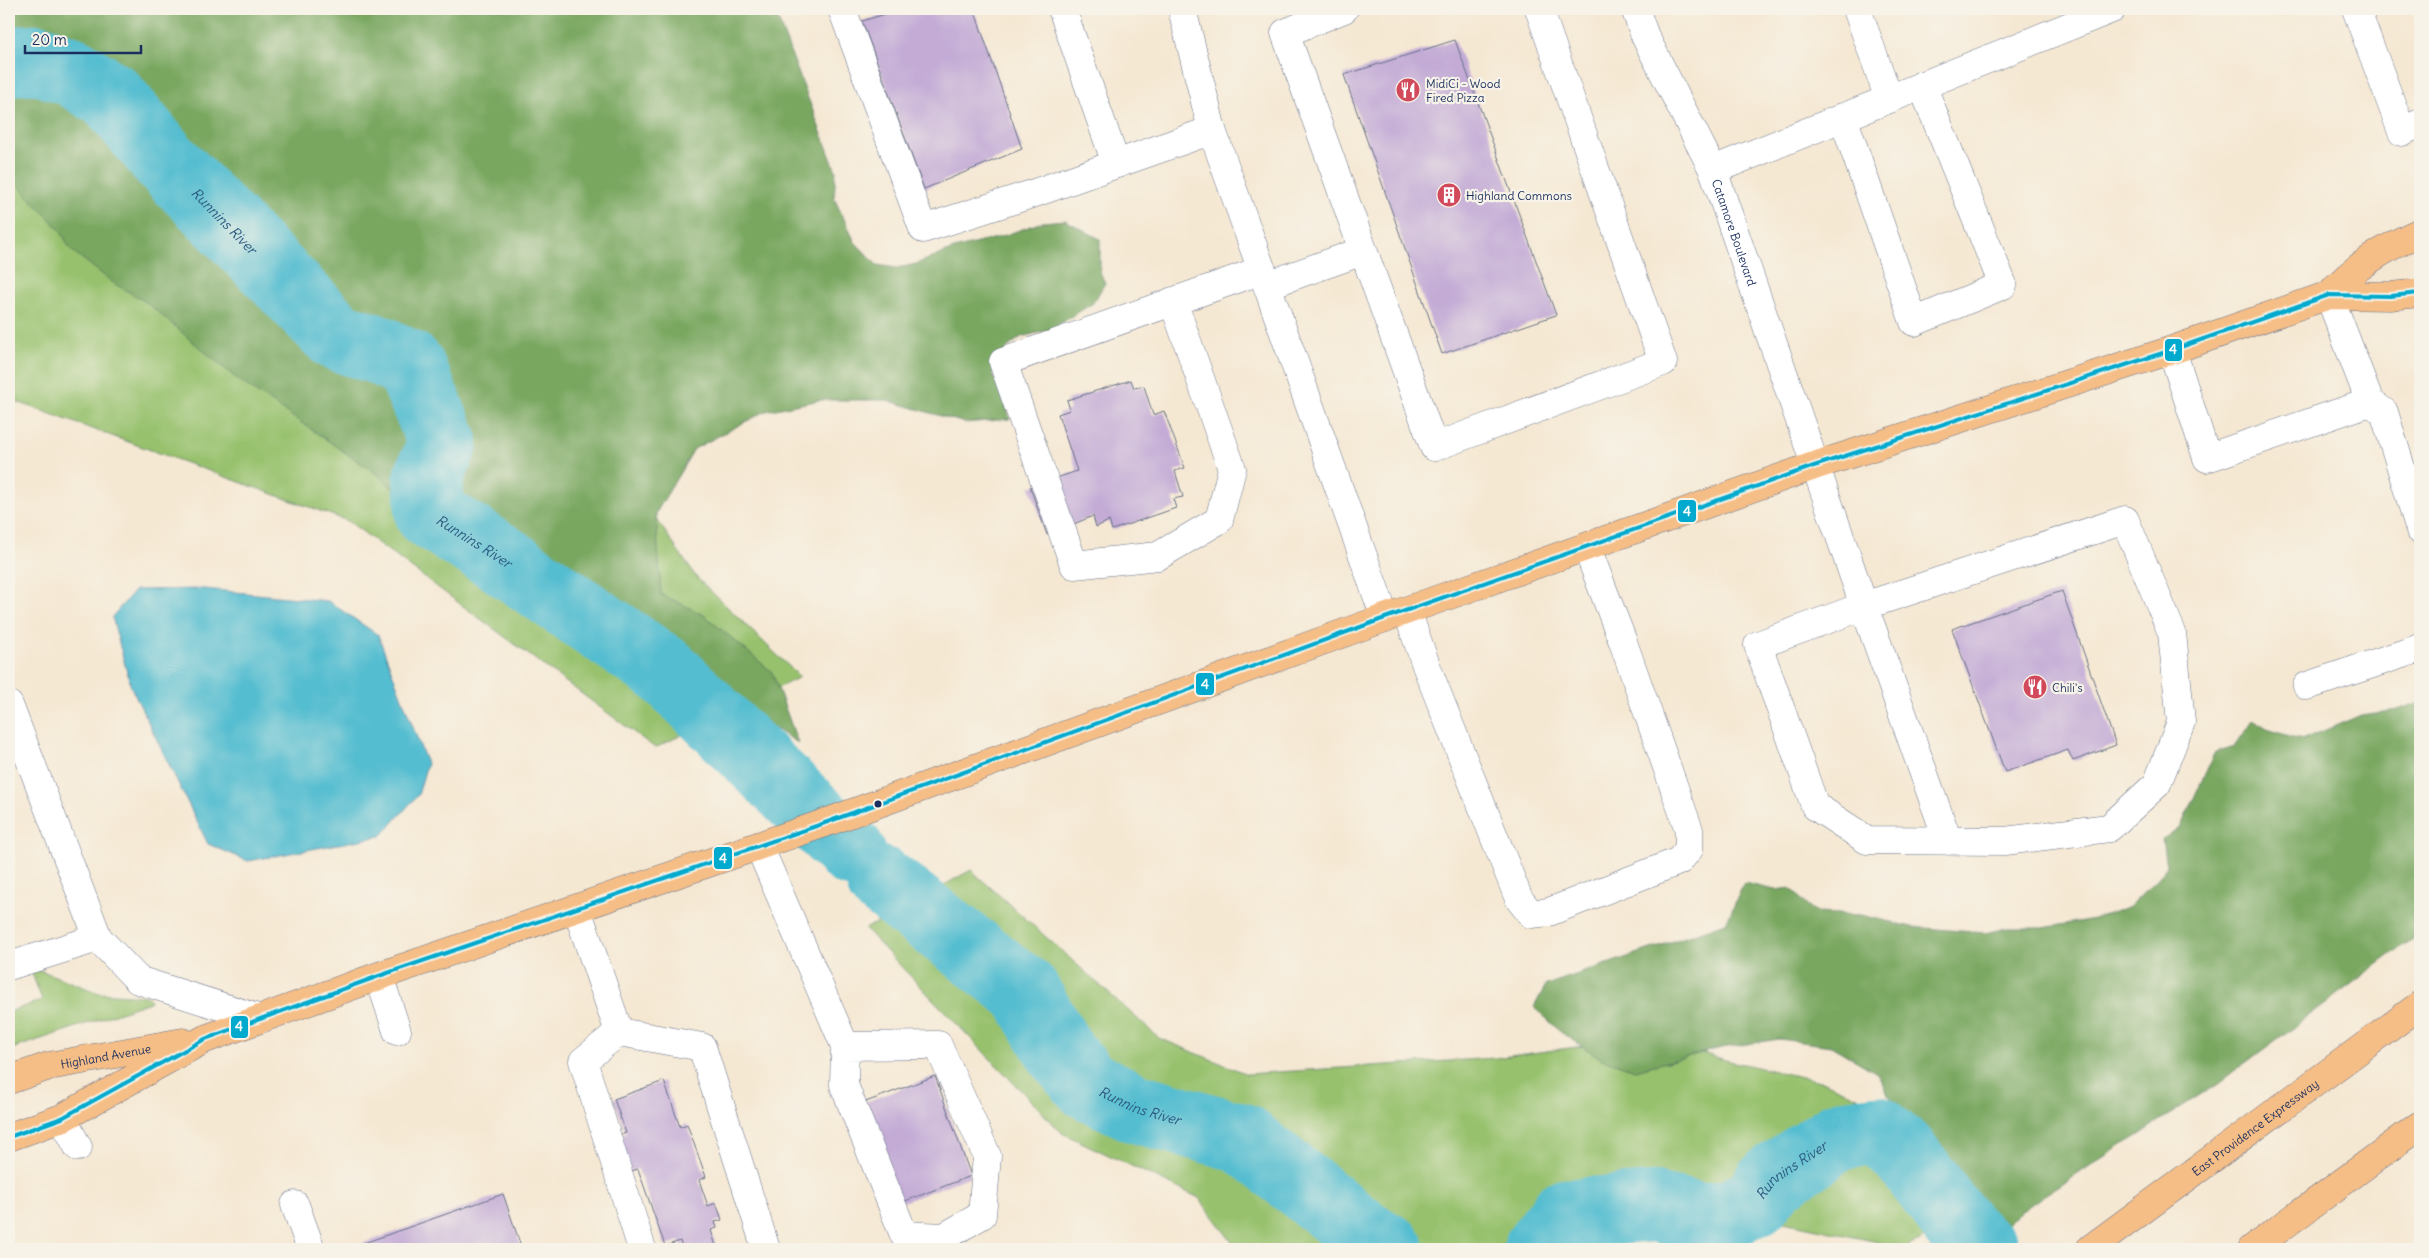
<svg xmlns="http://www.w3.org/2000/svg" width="2429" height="1258" font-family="Delius,sans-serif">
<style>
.green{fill:#97c16d;stroke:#597866}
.forest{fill:#79a760;stroke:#4a6b5f}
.water{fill:#54bdd0;stroke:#387697}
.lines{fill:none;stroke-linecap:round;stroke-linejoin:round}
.river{stroke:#54bdd0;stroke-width:70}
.building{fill:#c3abd6}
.minor-casing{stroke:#677087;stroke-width:29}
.major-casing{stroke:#677087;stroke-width:29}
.highway-casing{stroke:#677087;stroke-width:29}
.minor{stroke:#fff;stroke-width:28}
.major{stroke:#f6be87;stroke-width:28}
.highway{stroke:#f6be87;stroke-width:28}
.bus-1-casing{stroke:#f7f3e8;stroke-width:8}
.bus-1{stroke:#00a9ce;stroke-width:4}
.bus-dot{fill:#1b2f5e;stroke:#f7f3e8;stroke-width:2}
.labels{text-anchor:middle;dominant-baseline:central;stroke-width:4.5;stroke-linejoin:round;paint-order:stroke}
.poi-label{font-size:12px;fill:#1b2f5e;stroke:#f7f3e8;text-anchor:start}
.street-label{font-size:12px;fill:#1b2f5e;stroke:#f7f3e8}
.water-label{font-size:14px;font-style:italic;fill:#2c5a80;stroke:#f7f3e8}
.line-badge{stroke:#f7f3e8;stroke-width:2}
.badge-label{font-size:14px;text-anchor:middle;font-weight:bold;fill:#fff}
</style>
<rect width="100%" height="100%" fill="#f7f3e8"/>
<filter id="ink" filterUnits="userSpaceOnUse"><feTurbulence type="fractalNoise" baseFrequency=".02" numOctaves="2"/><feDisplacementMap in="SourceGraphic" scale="10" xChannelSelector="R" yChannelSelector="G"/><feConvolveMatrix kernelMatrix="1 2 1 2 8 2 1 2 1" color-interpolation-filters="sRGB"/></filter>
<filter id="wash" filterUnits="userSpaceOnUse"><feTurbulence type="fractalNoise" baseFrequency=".0096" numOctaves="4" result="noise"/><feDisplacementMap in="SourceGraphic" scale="20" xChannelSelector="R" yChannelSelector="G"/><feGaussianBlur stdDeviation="1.12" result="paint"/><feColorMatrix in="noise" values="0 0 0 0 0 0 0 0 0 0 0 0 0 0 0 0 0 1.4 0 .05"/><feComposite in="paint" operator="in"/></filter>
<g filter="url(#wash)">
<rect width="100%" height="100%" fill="#f5e8d3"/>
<path class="green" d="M9 9 638 492 696 577 800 677 655 748 348 521 9 399Z
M971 870 1159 1038 1247 1074 1495 1058 1651 1037 1725 1060 1825 1082 1912 1122 1994 1196 1906 1248 1727 1210 1595 1249H1237L1199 1198 1062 1133 865 929Z
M34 968 99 993 147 996 151 1000 150 1002 9 1050V1012L42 1000 31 971Z"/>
<path class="forest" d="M9 9H774L836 171 834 198 855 242 877 265 897 268 916 264 954 249 1000 237 1042 222 1065 220 1100 239V272L1105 283 1093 303 1050 330 1021 337 1007 348 992 374 1005 401 1010 419 965 423 886 400H820L766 411 694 449 656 513 661 594 704 615 772 672 798 743 645 646 584 629 521 595 458 547 377 474 237 379 146 302 115 284 71 250 60 230 9 176Z
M2420 702V933L2217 1084 2043 1196 2012 1218 1979 1249H1943L1921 1205 1904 1124 1877 1073 1831 1046 1779 1039 1721 1048 1635 1070 1602 1059 1562 1033 1534 1007 1546 985 1726 923 1744 883 1775 890 1791 888 1806 905 1818 913 1861 915 1912 927 1985 933 2006 928H2043L2094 919 2130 906 2156 881 2167 866 2163 839 2181 826 2215 752 2235 746 2253 720 2267 729 2302 740 2361 715 2398 710Z"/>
<path class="water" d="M204 589 328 601 378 635 427 764 418 795 381 836 248 861 208 844 131 687 112 617 135 590Z"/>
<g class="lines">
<g class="river">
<path id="s1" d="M9 61 37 59 73 72 112 97 165 161 337 336 382 351 410 366 443 442 428 478 430 514 499 557 666 671 851 852"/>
<path id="s2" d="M881 881 1025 991 1062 1055 1088 1085 1136 1108 1242 1138 1367 1236 1390 1249"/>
<path id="s3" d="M1538 1249 1564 1214 1655 1207 1702 1218 1729 1214 1756 1201 1773 1179 1840 1135 1876 1130 1905 1154 1964 1233 1984 1249"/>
</g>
</g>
<g id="blocks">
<path class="building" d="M902 9H974L1022 149 924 189 862 21Z
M1455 40 1556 315 1442 354 1344 75Z
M1131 380 1134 388 1144 386 1153 415 1164 411 1185 468 1175 471 1183 497 1173 499 1176 508 1112 530 1109 521 1096 527 1093 516 1047 535 1030 487 1077 471 1058 414 1070 410 1067 400Z
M2062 591 2116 745 2073 761 2068 750 2005 772 1952 629Z
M935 1076 971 1176 900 1203 863 1103Z
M664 1081 680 1127 687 1124 706 1177 699 1180 708 1206 716 1203 722 1220 715 1222 717 1228 711 1230 717 1249H683L680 1241 665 1246 638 1169 628 1172 615 1136 626 1133 614 1099Z
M503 1194 522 1249H347Z"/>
</g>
</g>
<g filter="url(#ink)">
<use href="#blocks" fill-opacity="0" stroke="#677087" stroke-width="1"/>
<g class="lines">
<defs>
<g id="minor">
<path d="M842 9 923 229 1032 194 1212 130 1182 9"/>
<path d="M1062 9 1116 164"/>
<path d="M1344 9 1285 33 1434 447 1663 362 1539 9"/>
<path id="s4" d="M1635 9 1645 36 1713 170 1864 606 2125 520 2172 633 2181 722 2157 784 2109 828 2005 841 1867 840 1815 806 1758 645 1864 606 1948 841"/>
<path d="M1857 9 1889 99"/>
<path d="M2356 9 2402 132 2420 123"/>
<path d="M1843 117 1914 322 2003 285 1922 85"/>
<path d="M1212 130 1385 618"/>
<path d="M1713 170 2112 9"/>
<path d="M1267 285 1363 251"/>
<path d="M1173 301 1232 469 1219 520 1158 556 1074 565 1003 362 1262 270"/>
<path d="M2172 350 2207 458 2370 402 2329 295"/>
<path d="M2370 402 2384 412 2420 530"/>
<path d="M1407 611 1427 668 1519 899 1531 914 1549 912 1679 861 1689 849V830L1623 642 1587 548"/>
<path d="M2307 686 2420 648"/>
<path d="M9 705 98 938 138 980 261 1019"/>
<path d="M759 846 845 1046 844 1085 904 1235 944 1237 982 1215 987 1156 938 1045 845 1046"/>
<path d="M577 909 619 1032"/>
<path d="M9 966 98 938"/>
<path d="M379 976 397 1031"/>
<path d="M62 1118 78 1147"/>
<path d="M295 1205 311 1249"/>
<path d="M642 1249 583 1061 619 1032 702 1047 766 1249"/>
</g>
<g id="major">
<path d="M2329 295C2355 266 2385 248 2420 232"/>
<path id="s5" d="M9 1080 49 1066 183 1042"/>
<path d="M9 1137 62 1118 205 1039 379 976 822 824 1385 618 1814 466 2172 350 2329 295 2390 296 2420 293"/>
</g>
<g id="highway">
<path id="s6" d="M2090 1249 2420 1005"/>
<path d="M2252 1249 2420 1125"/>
</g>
</defs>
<use href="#minor" class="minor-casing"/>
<use href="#major" class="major-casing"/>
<use href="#highway" class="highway-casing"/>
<use href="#minor" class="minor"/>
<use href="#major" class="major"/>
<use href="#highway" class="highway"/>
<defs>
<path id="bus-1" d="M9 1137 62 1118 205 1039 379 976 822 824 1385 618 1814 466 2172 350 2329 295 2390 296 2420 293"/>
</defs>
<use href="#bus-1" class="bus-1-casing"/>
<use href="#bus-1" class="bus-1"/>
</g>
</g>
<defs>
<symbol id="restaurant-disc" viewBox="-11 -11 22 22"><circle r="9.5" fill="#d1495b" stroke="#f7f3e8"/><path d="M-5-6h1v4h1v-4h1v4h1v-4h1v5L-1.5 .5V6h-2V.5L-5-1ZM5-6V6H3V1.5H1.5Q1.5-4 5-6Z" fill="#fff"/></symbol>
<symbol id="building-disc" viewBox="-11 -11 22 22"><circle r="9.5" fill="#d1495b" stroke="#f7f3e8"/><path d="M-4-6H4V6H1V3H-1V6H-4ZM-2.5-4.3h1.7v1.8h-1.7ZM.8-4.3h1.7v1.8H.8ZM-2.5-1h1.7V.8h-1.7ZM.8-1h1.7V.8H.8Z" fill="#fff"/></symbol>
</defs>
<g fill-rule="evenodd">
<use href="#restaurant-disc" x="1394" y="76" width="28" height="28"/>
<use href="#building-disc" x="1435" y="181" width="28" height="28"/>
<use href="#restaurant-disc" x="2021" y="673" width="28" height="28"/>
</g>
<circle class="bus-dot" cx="878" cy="804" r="4.5"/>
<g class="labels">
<g class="poi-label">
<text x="1426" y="83">MidiCi - Wood<tspan x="1426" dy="14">Fired Pizza</tspan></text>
<text x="1466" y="195">Highland Commons</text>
<text x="2052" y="687">Chili's</text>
</g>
<g class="street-label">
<text stroke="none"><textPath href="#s4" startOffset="245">Catamore Boulevard</textPath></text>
<text stroke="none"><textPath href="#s5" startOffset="100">Highland Avenue</textPath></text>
<text stroke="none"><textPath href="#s6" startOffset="205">East Providence Expressway</textPath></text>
</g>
<g class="water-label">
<text stroke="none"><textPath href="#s1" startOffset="280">Runnins River</textPath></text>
<text stroke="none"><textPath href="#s1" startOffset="730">Runnins River</textPath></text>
<text stroke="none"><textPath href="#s2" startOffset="351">Runnins River</textPath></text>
<text stroke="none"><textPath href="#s3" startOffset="288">Runnins River</textPath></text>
</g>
</g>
<g class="line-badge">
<rect x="2164" y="338" width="19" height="24" rx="5" fill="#00a9ce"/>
<rect x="1677" y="499" width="20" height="24" rx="5" fill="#00a9ce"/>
<rect x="1195" y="672" width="20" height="24" rx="5" fill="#00a9ce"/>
<rect x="713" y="846" width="20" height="24" rx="5" fill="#00a9ce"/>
<rect x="230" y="1015" width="19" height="24" rx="5" fill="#00a9ce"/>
</g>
<g class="badge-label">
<text x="2173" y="354">4</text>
<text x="1687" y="516">4</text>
<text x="1205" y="689">4</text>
<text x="723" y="863">4</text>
<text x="239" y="1031">4</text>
</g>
<rect width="2429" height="1258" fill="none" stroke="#f7f3e8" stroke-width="30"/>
<path d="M25 45v8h116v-8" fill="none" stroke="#1b2f5e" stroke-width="2.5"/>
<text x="32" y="45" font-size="15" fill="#1b2f5e" stroke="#f7f3e8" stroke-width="4" paint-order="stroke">20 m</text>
</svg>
